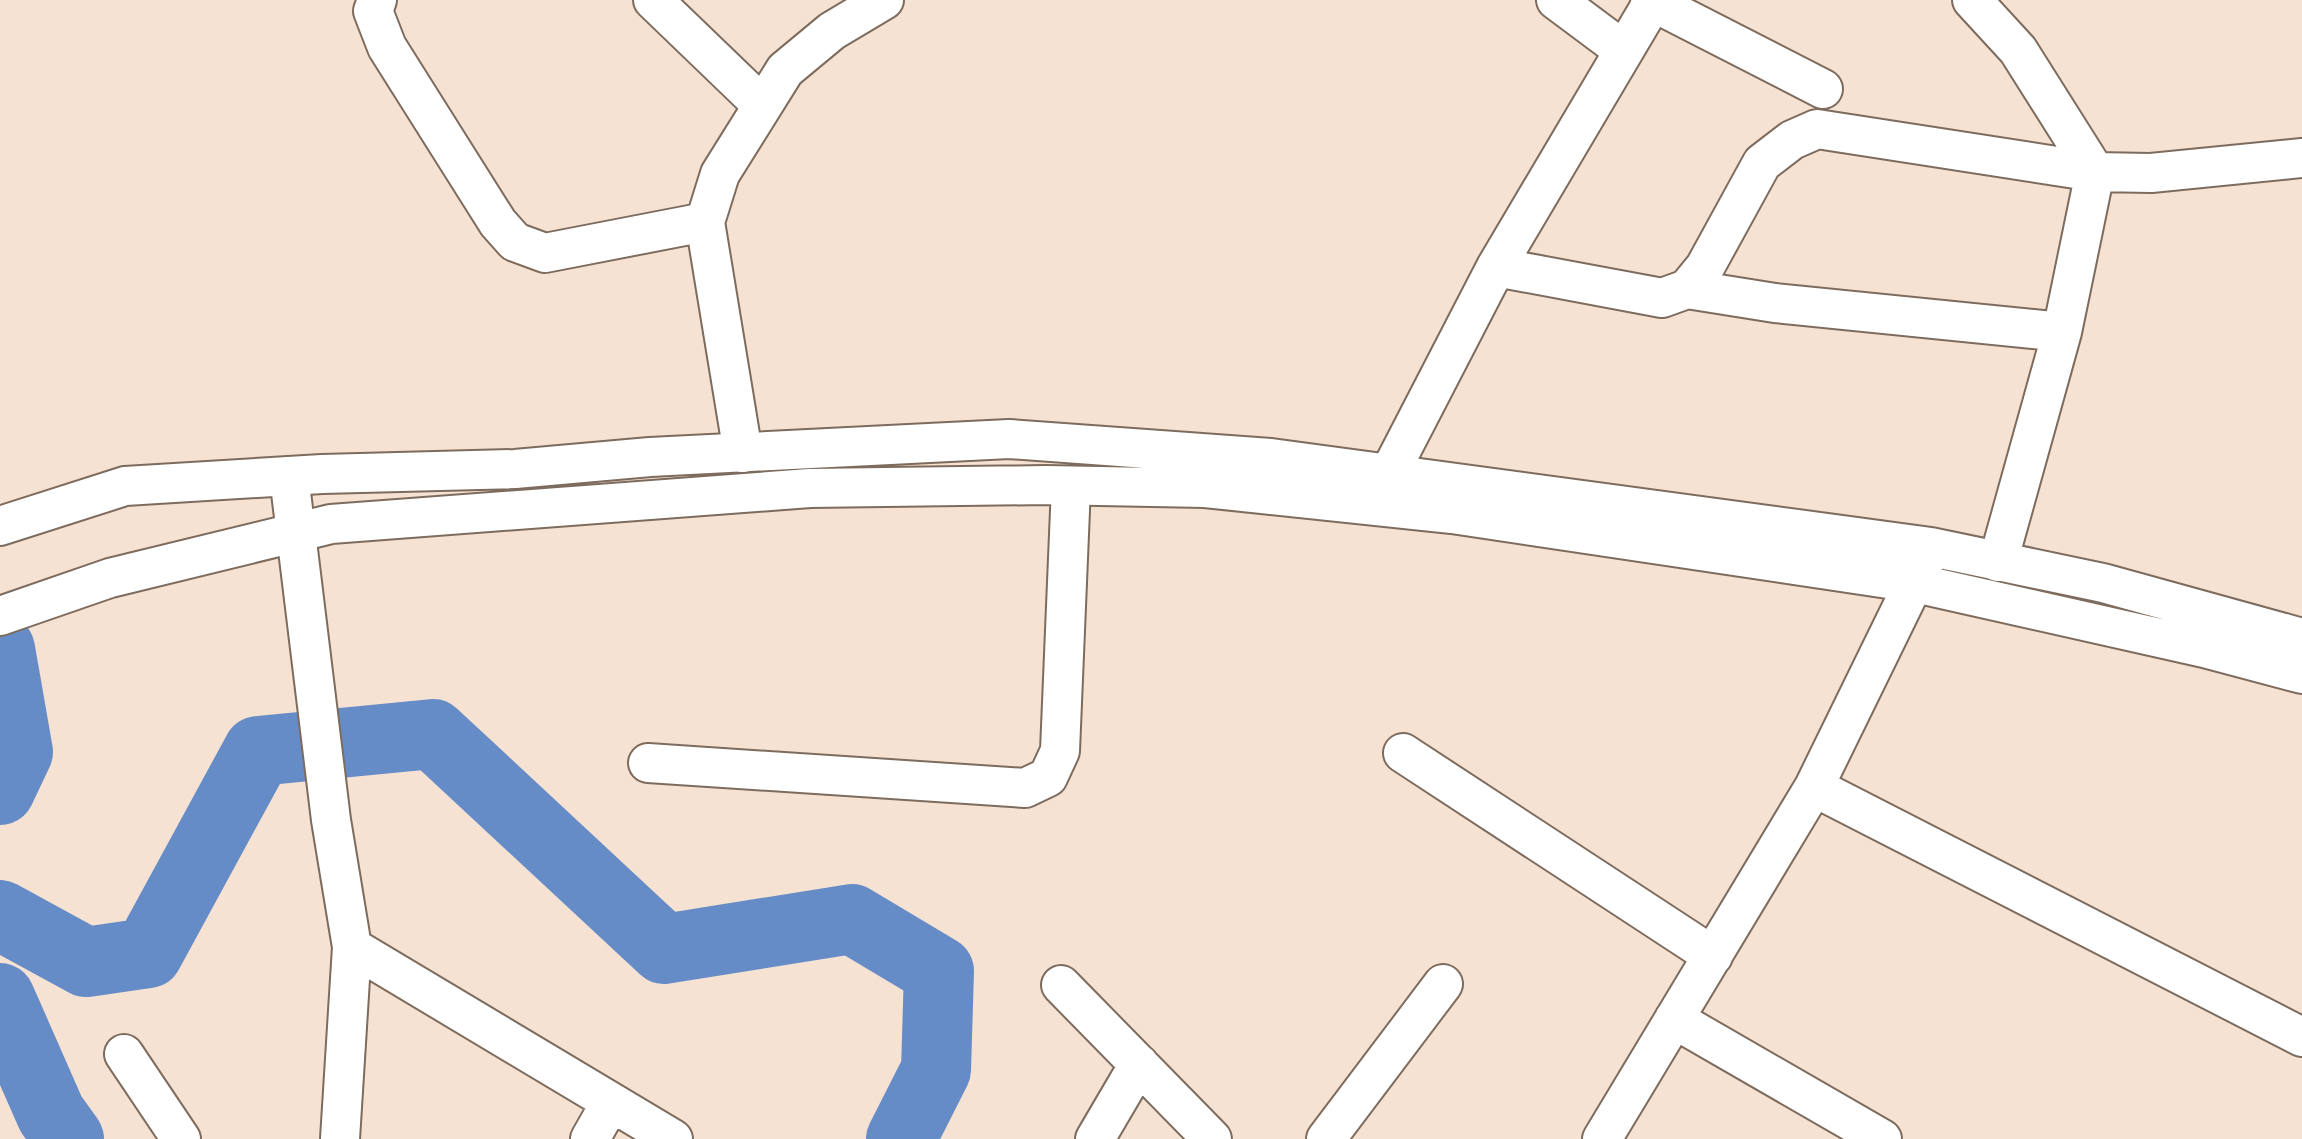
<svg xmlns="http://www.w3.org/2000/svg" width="2302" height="1139" font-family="'DejaVu Sans',sans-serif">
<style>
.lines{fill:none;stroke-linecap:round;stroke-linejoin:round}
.river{stroke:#668cc7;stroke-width:70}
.minor-casing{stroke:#7d6b5d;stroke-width:42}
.primary-casing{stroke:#7d6b5d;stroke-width:42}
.minor{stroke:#fff;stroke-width:38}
.primary{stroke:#fff;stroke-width:38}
</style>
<rect width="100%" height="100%" fill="#f6e2d2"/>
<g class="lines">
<path class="river" d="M0 649 18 752 0 790
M0 915 86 962 148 953 258 751 433 734 664 949 852 919 939 971 936 1070 901 1139
M0 998 51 1114 69 1139"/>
<defs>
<path id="minor" d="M377 0 373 11 387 47 498 223 515 242 545 253 705 222
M653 0 762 105
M1556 0 1623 50
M1972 0 2018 50 2095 172 2062 332 1998 562
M1649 7 1665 8 1823 89
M1496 267 1662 298 1687 289 1705 267 1762 163 1792 140 1817 129 2095 172 2151 173 2302 158
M1687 289 1775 303 2062 332
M743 453 705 222 720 174 785 70 832 31 884 0
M289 476 331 820 352 947 340 1139
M1374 503 1496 267 1654 0
M1403 753 1713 956
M648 763 1025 788 1048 777 1060 751 1071 486
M1814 787 2302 1037
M352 947 673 1139
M1061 985 1212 1139
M1674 1019 1882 1139
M124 1054 181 1139
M590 1139 611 1102
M1095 1139 1139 1064
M1326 1139 1443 984
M1602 1139 1814 787 1928 554"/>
<path id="primary" d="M0 526 125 486 322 474 515 469 650 457 1009 439 1271 458 1931 547 2103 583 2302 638
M0 616 110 578 331 524 810 488 1046 485 1205 488 1452 514 1915 583 2204 648 2302 674"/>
</defs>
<use href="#minor" class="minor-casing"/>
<use href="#primary" class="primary-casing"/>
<use href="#minor" class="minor"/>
<use href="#primary" class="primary"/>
</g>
</svg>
